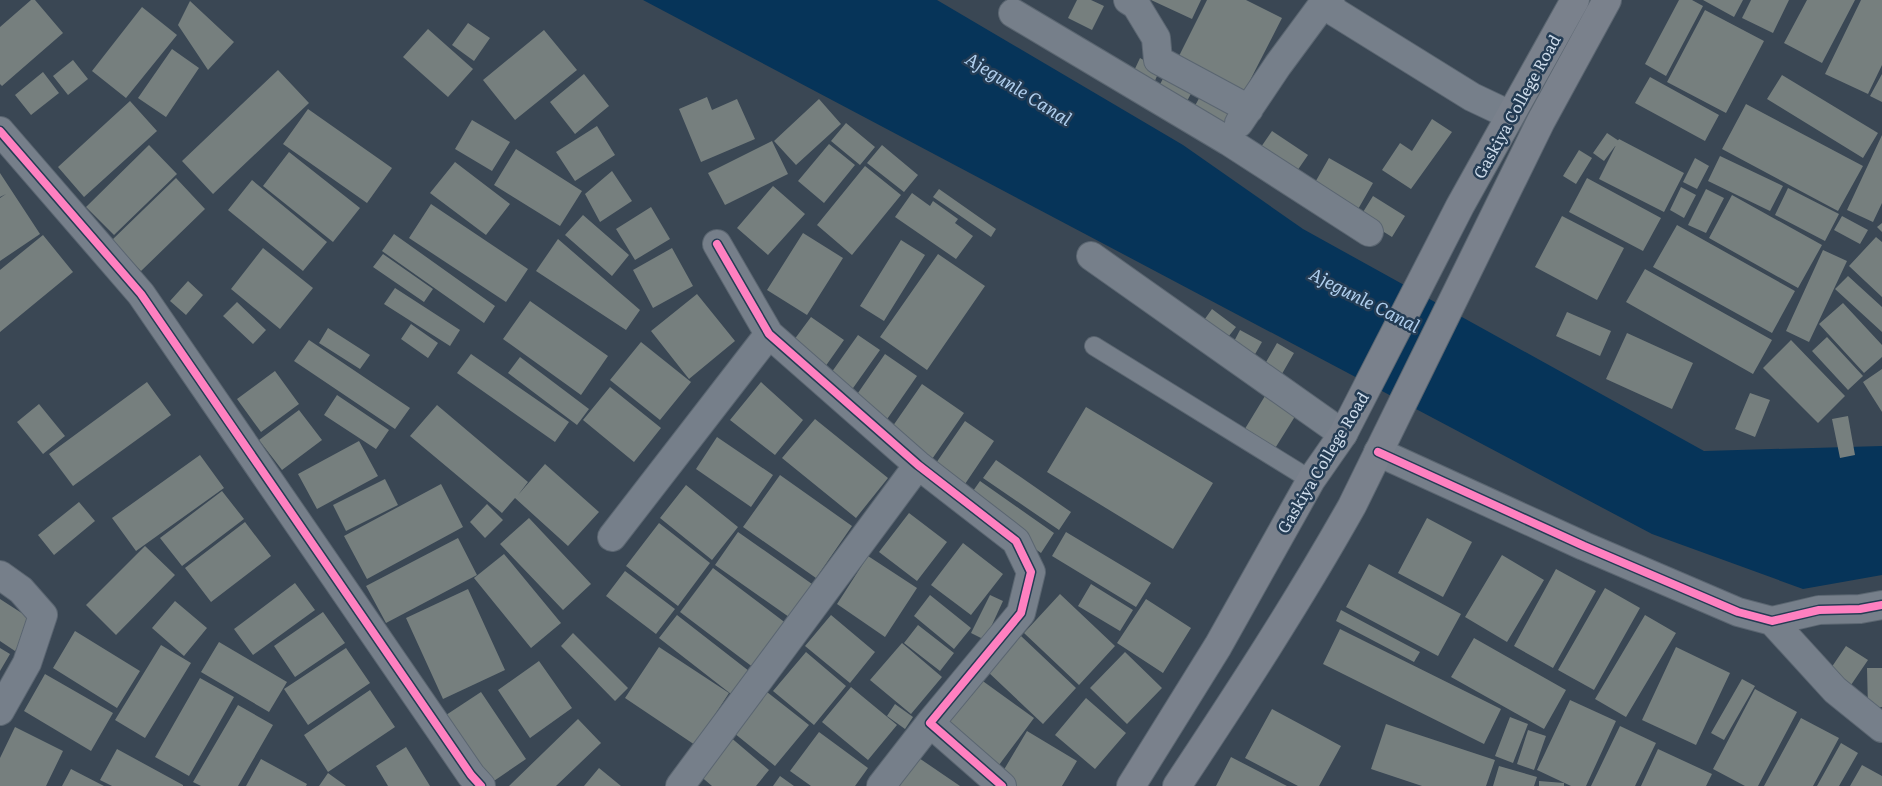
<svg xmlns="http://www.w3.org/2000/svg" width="1882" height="786" font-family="Literata,serif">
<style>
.water{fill:#063459}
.building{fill:#767f7e}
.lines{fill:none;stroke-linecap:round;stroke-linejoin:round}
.service-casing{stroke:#5b6671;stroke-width:20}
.minor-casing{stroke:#5b6671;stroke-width:30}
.secondary-casing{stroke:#5b6671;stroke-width:30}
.service{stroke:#767f8a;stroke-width:18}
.minor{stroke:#767f8a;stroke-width:28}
.secondary{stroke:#7a818c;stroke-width:28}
.cycleway-casing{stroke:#243c54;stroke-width:11}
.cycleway{stroke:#ff80c0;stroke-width:8}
.labels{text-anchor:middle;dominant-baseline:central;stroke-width:5;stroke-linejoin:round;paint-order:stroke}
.street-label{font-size:16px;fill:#cddbea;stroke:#243c54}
.water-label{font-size:18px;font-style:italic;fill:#b0cfee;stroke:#243c54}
</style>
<rect width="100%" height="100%" fill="#3a4754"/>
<path class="water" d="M643 0H937L1183 145 1303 229 1704 451 1882 446V575L1803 589 1652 534Z"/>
<path class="building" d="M31 0H35L63 33 2 86 0 84V27Z
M1077 0H1091L1104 6 1092 30 1068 18Z
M1151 0H1201L1192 19Z
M1207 0H1246L1282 18 1240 100 1174 66Z
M1679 0H1692L1703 6 1666 76 1645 64Z
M1703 0H1743L1734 17Z
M1751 0H1789L1773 33 1742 18Z
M1807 0H1855L1822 63 1784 43Z
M1861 0H1882V65L1868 94 1825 74Z
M190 1 234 42 208 70 178 25Z
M142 7 177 35 126 98 92 71Z
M1705 10 1764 41 1726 113 1667 82Z
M468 23 490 38 474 61 452 45Z
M428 29 473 69 448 97 403 57Z
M544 30 577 70 515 120 483 80Z
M172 49 199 68 166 117 138 98Z
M1140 58 1160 69 1154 83 1133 73Z
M73 60 88 79 68 95 53 76Z
M278 70 309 103 213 194 182 161Z
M1167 71 1195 86 1185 105 1157 90Z
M43 72 59 93 31 115 15 95Z
M584 74 609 106 575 134 550 102Z
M1882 74V102L1870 96Z
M1782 75 1878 133 1863 158 1767 99Z
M1650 77 1719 115 1705 141 1635 103Z
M1203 91 1235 107 1223 129 1191 113Z
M707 97 712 110 737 99 755 139 701 162 679 109Z
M819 99 841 124 796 165 774 141Z
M130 101 157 131 84 197 58 167Z
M1746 104 1863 166 1838 211 1722 149Z
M308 109 392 168 367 203 283 144Z
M1432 119 1452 132 1411 189 1382 170 1400 143 1412 151Z
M472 120 510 142 492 171 455 149Z
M846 123 875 147 860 165 831 141Z
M597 126 615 155 575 181 556 152Z
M1272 131 1308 155 1297 171 1261 147Z
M1607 133 1619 141 1604 161 1593 153Z
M1882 135V203L1873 222 1847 210Z
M1619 139 1684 173 1664 212 1599 179Z
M772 141 788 174 725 205 708 173Z
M829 144 855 165 824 203 798 181Z
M149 145 177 174 114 235 86 207Z
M882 145 918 175 904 192 867 163Z
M516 149 582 191 560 226 494 185Z
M1579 150 1592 158 1576 184 1563 176Z
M289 152 360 208 333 242 263 186Z
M1720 156 1783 186 1770 211 1708 181Z
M1329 158 1373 183 1357 211 1313 186Z
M1695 158 1709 166 1697 189 1683 182Z
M455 162 510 204 486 235 430 193Z
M865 166 901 195 852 255 817 225Z
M612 171 632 201 600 222 585 194Z
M0 173 40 234 0 261V198L6 194 0 197Z
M176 178 205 209 141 271 112 240Z
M1587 178 1661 218 1643 251 1569 212Z
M252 180 327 242 303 271 228 210Z
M773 186 805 214 768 255 737 228Z
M1681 187 1696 195 1684 218 1670 210Z
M1788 188 1839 214 1825 241 1775 215Z
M939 189 996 229 991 237 933 197Z
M1706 189 1724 198 1706 233 1688 225Z
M912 193 930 206 933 201 958 219 955 223 973 236 956 259 895 217Z
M1732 195 1822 245 1798 288 1709 238Z
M1373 196 1405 216 1392 237 1360 217Z
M431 204 528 269 506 302 409 238Z
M651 207 670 239 635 260 616 229Z
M583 215 629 255 612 276 565 235Z
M1562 216 1624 248 1597 300 1535 267Z
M1842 216 1868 230 1860 244 1834 230Z
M1882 223V232L1877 227Z
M1677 225 1795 291 1772 333 1653 267Z
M803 233 843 258 807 315 767 290Z
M394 234 495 306 484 323 382 251Z
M43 235 73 272 0 332V270Z
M1876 237 1882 242V297L1849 266Z
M558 239 640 310 626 330 536 271Z
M901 240 925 255 884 321 860 306Z
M263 248 313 288 280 329 231 289Z
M672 248 693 286 653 308 633 270Z
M1823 250 1847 261 1809 342 1786 331Z
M383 254 433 289 424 302 373 267Z
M938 254 985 286 927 370 880 337Z
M1645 269 1772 340 1753 374 1626 302Z
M1848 276 1882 307V332L1835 289Z
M188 281 203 295 186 315 170 301Z
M395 288 460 330 450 346 384 304Z
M697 294 735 341 689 379 651 331Z
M530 301 608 356 581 395 503 339Z
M237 302 266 330 253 344 223 316Z
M1843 303 1882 345V357L1864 373 1819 324Z
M1212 309 1236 327 1225 341 1202 323Z
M1567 312 1611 331 1600 356 1556 336Z
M811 317 844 340 825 367 791 344Z
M411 324 438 343 428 358 401 339Z
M328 328 370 355 360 369 319 343Z
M1240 330 1262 342 1250 363 1229 351Z
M1627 333 1693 363 1672 409 1606 379Z
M858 335 880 350 846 398 824 383Z
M1827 337 1863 376 1848 390 1812 351Z
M309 340 410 408 395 429 294 361Z
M1791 340 1845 396 1818 423 1763 368Z
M641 342 691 382 660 420 610 380Z
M1277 343 1294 353 1279 379 1262 369Z
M471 354 569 422 555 442 457 373Z
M885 354 917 376 883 425 851 403Z
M520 357 589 409 577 425 508 373Z
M1882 369V412L1863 382Z
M275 371 299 404 261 432 237 399Z
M147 382 171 415 73 486 49 454Z
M761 382 803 420 775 455 730 420Z
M922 384 964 413 930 462 888 433Z
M610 387 661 428 634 462 583 420Z
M1268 391 1299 410 1274 450 1243 432Z
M1750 393 1770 400 1755 437 1735 429Z
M337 395 389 430 376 449 324 415Z
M39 404 65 436 43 454 17 422Z
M437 405 528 482 518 495 545 464 599 512 568 546 515 498 502 513 410 436Z
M1086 407 1213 483 1173 549 1047 472Z
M299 410 322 440 282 470 259 440Z
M1848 416 1855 455 1840 458 1832 419Z
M815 419 888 478 856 518 782 458Z
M965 421 994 441 963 487 934 466Z
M717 437 773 475 751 507 696 469Z
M359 441 378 476 317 509 298 474Z
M200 455 224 488 136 551 112 518Z
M996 460 1071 512 1059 530 983 478Z
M780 475 852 526 816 578 743 527Z
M385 479 398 505 346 531 333 505Z
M980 481 1054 533 1041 553 966 501Z
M441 484 463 527 367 579 344 536Z
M686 485 738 527 712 560 660 518Z
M222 491 244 519 182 566 160 538Z
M79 502 95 521 54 555 38 535Z
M487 504 503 520 485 538 470 522Z
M909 513 947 542 917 581 879 552Z
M529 518 591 584 563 610 500 544Z
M1427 518 1472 542 1443 597 1398 573Z
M245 522 271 556 211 602 185 568Z
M659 523 710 563 678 606 626 566Z
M738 532 812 584 789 617 715 565Z
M1066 532 1151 583 1136 607 1052 556Z
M458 538 477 575 386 623 366 586Z
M963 543 1003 574 971 615 931 585Z
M145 546 175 575 116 635 86 605Z
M504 554 561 623 531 648 474 578Z
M1502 555 1544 580 1507 642 1465 617Z
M868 556 917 588 885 637 837 604Z
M1369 564 1461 614 1438 656 1346 607Z
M713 568 787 624 754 668 680 612Z
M1556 569 1596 591 1553 668 1514 646Z
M625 571 675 609 656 634 606 596Z
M295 583 315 610 253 655 234 629Z
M1091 584 1133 610 1120 631 1078 606Z
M1605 588 1640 608 1594 690 1558 670Z
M468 589 505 670 443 699 406 618Z
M1060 594 1115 646 1079 685 1024 633Z
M930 595 971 628 954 649 914 616Z
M990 595 1003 601 985 640 971 633Z
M0 599 34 621 15 651 0 641Z
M1146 599 1191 628 1163 673 1117 643Z
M175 601 207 628 184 656 152 628Z
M1341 610 1420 652 1414 662 1336 621Z
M323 612 345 643 295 677 274 646Z
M677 615 749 671 731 694 659 638Z
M831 615 875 652 850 683 805 646Z
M1645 615 1676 633 1626 717 1595 699Z
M918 625 954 653 940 671 904 643Z
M1340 629 1501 709 1484 744 1323 664Z
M75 631 140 671 117 708 53 668Z
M573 633 628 688 615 701 561 646Z
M1021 636 1076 688 1043 724 987 671Z
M1474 638 1566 690 1544 729 1451 677Z
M219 642 287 682 269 712 201 672Z
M902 643 942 677 911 714 870 680Z
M161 645 191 663 145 738 115 720Z
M1846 646 1868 660 1851 685 1829 671Z
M659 647 729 693 695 745 625 698Z
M1676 647 1730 673 1696 745 1642 720Z
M0 648 10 654 0 671Z
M346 648 370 683 308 725 284 689Z
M806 652 846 686 814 725 773 691Z
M1125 652 1162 688 1127 724 1090 688Z
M539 661 572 708 530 738 498 690Z
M1867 668H1882V707L1868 708Z
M45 674 113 713 91 751 24 711Z
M200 678 234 697 189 776 155 757Z
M980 679 1034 718 999 765 945 726Z
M1742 679 1755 686 1724 740 1711 733Z
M851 687 897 725 868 760 822 722Z
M1755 689 1797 712 1758 786H1745L1713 769Z
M370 690 395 727 328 772 304 735Z
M481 692 526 759 488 785 443 717Z
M767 692 809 725 775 766 734 733Z
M1086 698 1126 733 1095 769 1055 735Z
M1570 700 1616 721 1586 786H1571L1537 770Z
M895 704 913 717 905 729 887 716Z
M238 705 273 725 238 786H201L193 782Z
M1272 709 1341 746 1319 786H1298L1245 758Z
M1510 717 1528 724 1513 763 1495 756Z
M1801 718 1839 738 1813 786H1764Z
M578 719 601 743 556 786H509Z
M1386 724 1495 760 1486 786H1422L1371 769Z
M1620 726 1656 743 1635 786H1591Z
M15 727 63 751 46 786H0V758Z
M1528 730 1546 736 1534 770 1517 764Z
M1027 731 1077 761 1062 786H1013L999 778Z
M819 732 868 768 855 786H811L790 771Z
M729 736 769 770 756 786H712L698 774Z
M1841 743 1858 753 1839 786H1817Z
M406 747 430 786H388L376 766Z
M117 749 183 785V786H112L100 780Z
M1658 749 1712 774 1706 786H1641Z
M916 756 960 786H895Z
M1231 757 1287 786H1216Z
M261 759 307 784 306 786H246Z
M1862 765 1882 776V786H1850Z
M1499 766 1537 777 1534 786H1493Z
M599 768 621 786H584Z
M71 769 104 786H62Z
M328 773 346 786H319Z
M780 776 794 786H773Z
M1539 781 1564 783V786H1539Z"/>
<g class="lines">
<defs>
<path id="service" d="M1094 346 1311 480"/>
<path id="minor" d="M1128 0 1136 5 1156 38 1158 60 1249 109
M1327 0 1335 12 1472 97 1510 115
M1013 13 1228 141 1369 232
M1239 123 1278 65 1326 0
M0 131 141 294 471 775 481 786
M717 244 769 334 918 465 1016 541 1031 572 1021 613 930 723 1002 786
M1091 256 1343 434
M1378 452 1584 546 1738 612 1772 621 1819 610 1860 609 1882 605
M612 537 769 334
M0 575 21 590 43 615 27 663 0 711
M1772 621 1835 690 1882 728
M680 786 918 465
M881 786 930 723"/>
<path id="secondary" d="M1131 786 1218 646 1311 480 1343 434 1460 206 1575 0
M1177 786C1238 694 1298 602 1352 506L1541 121 1607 0"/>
</defs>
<use href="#service" class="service-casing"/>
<use href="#minor" class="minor-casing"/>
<use href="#secondary" class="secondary-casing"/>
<use href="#service" class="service"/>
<use href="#minor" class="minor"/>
<use href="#secondary" class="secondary"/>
<defs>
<path id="cycleway" d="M0 131 141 294 471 775 481 786
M717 244 769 334 918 465 1016 541 1031 572 1021 613 930 723 1002 786
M1378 452 1584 546 1738 612 1772 621 1819 610 1860 609 1882 605"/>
</defs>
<use href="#cycleway" class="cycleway-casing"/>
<use href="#cycleway" class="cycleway"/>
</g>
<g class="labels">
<g class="street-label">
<text transform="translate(1516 106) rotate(-61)">Gaskiya College Road</text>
<text transform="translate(1322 462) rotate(-59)">Gaskiya College Road</text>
</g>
<g class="water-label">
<text transform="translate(1019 88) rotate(32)">Ajegunle Canal</text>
<text transform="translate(1365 299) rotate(27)">Ajegunle Canal</text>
</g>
</g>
</svg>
